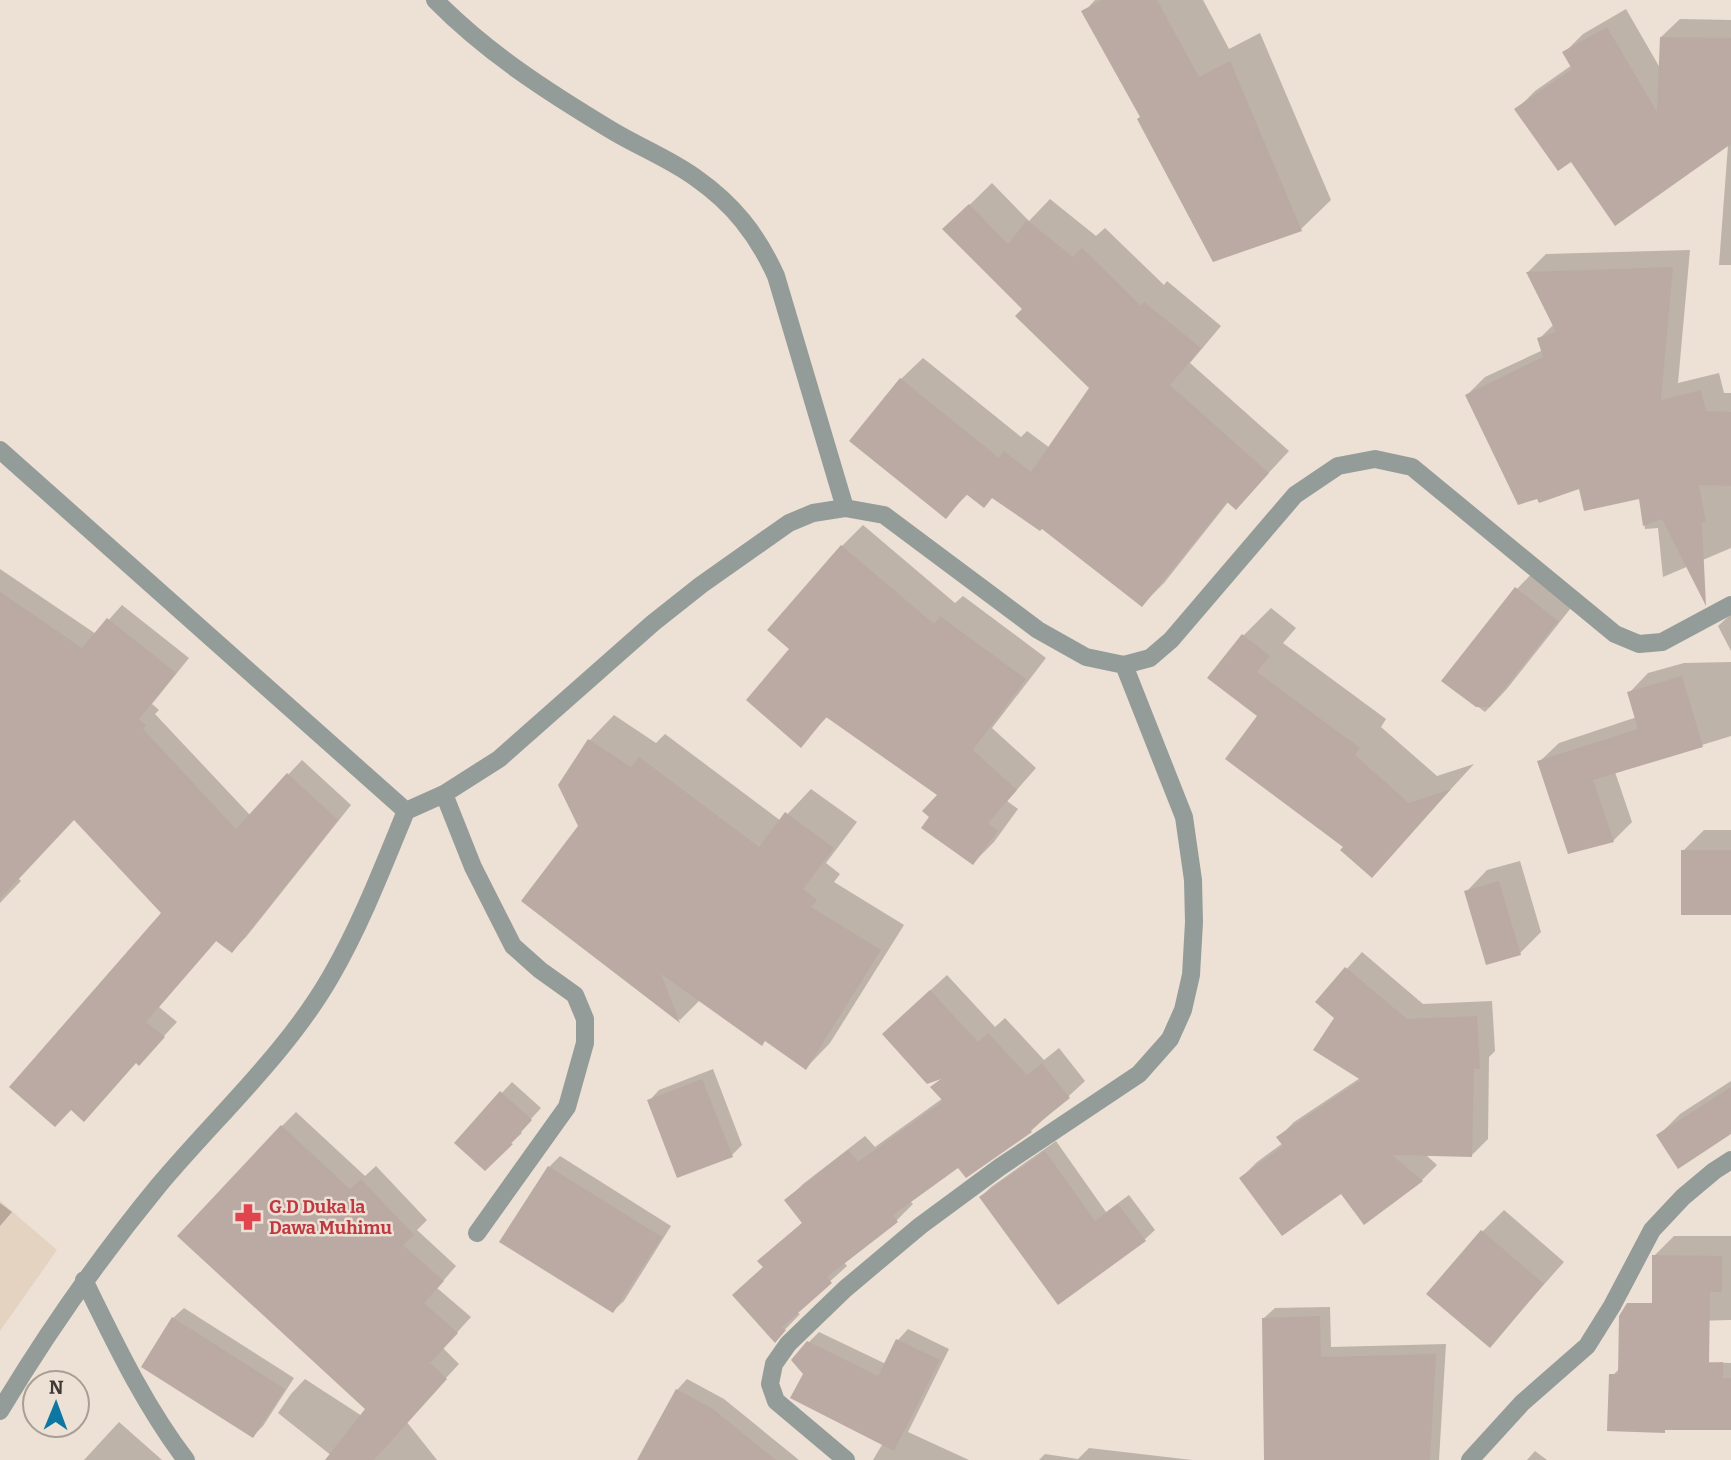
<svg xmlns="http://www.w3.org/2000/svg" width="1731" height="1460" font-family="Bitter,serif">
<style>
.built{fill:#e5d3c1}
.shadow{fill:#0003}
.building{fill:#bbaaa4}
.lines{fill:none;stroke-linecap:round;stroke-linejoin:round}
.minor{stroke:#939c99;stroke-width:18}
.labels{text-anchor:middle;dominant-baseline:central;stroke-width:5;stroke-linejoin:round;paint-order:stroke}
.health-label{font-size:18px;font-weight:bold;fill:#be3a42;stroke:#ede0d4;text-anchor:start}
</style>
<rect width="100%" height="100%" fill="#ede0d4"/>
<path class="built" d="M0 1201 57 1250 0 1331Z"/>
<path class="shadow" d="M1095 0H1203L1229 49 1260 33 1331 200 1301 229 1142 116 1084 12Z
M1626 9 1660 68 1661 37 1680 19 1731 20V265H1719L1728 145 1571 160 1517 109 1535 91 1572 65 1564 53 1583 34Z
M992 183 1029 221 1050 199 1096 236 1105 228 1164 285 1167 281 1221 326 1190 363 1289 451 1236 508 1229 501 1164 583 1142 605 1042 527 993 497 968 494 946 516 852 441 901 379 923 358 1021 437 1027 431 1050 448 1092 388 1024 309 945 229Z
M1690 250 1678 383 1719 373 1724 393H1731V548L1663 577 1658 528 1645 529 1641 497 1581 486 1467 395 1485 377 1543 350 1539 339 1554 324 1528 272 1546 254Z
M863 525 955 603 963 596 1046 658 992 728 1036 768 1007 801 1018 809 994 842 973 863 931 817 940 795 828 716 800 745 792 649 842 546Z
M1538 567 1578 599 1506 690 1485 712 1443 680 1517 589Z
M0 569 96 634 122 605 189 658 152 704 159 710 155 714 250 815 302 760 351 805 246 937 232 951 217 940 159 1007 177 1022 139 1063 163 913 75 818 18 878 21 881 0 903Z
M1271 608 1296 628 1283 643 1386 719 1381 727 1437 776 1474 764 1372 875 1345 847 1260 716 1209 678 1244 635Z
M1731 614V651L1718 626Z
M1731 662V736L1615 772 1632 822 1613 841 1539 762 1559 743 1637 717 1629 693 1648 673 1684 663Z
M614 715 656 743 665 734 781 821 811 789 857 822 826 863 840 874 834 882 904 925 830 1043 806 1068 766 1040 700 1000 680 1020 523 900 580 827 560 785 590 740Z
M1704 830H1731V913L1683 851Z
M1520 861 1541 932 1520 953 1466 892 1487 870Z
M1362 952 1423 1004 1492 1001 1495 1051 1489 1057 1488 1139 1472 1155 1425 1154 1437 1165 1422 1180 1365 1222 1341 1192 1241 1178 1257 1162 1283 1143 1279 1137 1294 1122 1360 1078 1336 1018 1317 1002Z
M947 975 995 1027 1005 1018 1044 1060 1059 1048 1085 1081 1031 1131 966 1176 959 1166 910 1201 913 1204 897 1220 844 1262 847 1266 796 1312 800 1314 775 1340 764 1267 760 1261 803 1222 787 1200 803 1184 865 1136 875 1147 943 1098 933 1087 944 1076 900 1018Z
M713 1069 742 1145 732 1155 649 1101 659 1090Z
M1731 1081V1132L1658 1136 1680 1114Z
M512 1082 541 1108 520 1131 522 1133 485 1168 456 1142Z
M296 1112 365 1176 376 1166 427 1220 417 1230 456 1266 437 1288 471 1317 443 1348 459 1364 406 1421 437 1460H337L278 1413 291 1394 305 1379 362 1416 367 1409 282 1126Z
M1056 1141 1106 1212 1129 1195 1155 1230 1144 1240 981 1197 991 1187Z
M560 1156 671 1226 624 1301 613 1311 502 1242 549 1167Z
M0 1203 12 1212 0 1226Z
M1504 1210 1564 1262 1490 1345 1482 1232Z
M1674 1236H1731V1320L1653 1322 1654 1256Z
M1330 1307 1331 1347 1446 1344 1439 1460H1266L1264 1318 1275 1308Z
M184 1308 294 1378 263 1426 253 1436 173 1318Z
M908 1329 949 1349 908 1432 969 1460H873L883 1443 805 1373 809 1342 819 1332 886 1364 898 1340Z
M1629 1359 1731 1363V1429L1611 1377Z
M687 1379 724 1399 799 1460H639L677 1390Z
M119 1422 162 1460H84Z
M1089 1448 1192 1460H1039L1045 1454 1078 1459Z
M1535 1451 1547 1460H1527Z"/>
<path class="building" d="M1102 0H1157L1199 77 1230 61 1302 231 1213 262 1137 119 1140 117 1081 11Z
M1607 27 1657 112 1660 37 1731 38V144L1615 226 1571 162 1558 171 1514 109 1572 69 1562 52Z
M969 204 1008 244 1027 220 1073 257 1082 248 1141 306 1144 302 1201 348 1170 385 1269 473 1236 510 1227 502 1142 607 1042 529 1040 531 992 498 984 508 966 494 946 519 849 441 900 378 999 458 1004 451 1031 472 1089 388 1015 316 1022 309 942 229Z
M1673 267 1661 400 1701 390 1706 411 1731 412V486L1699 485 1706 522 1702 523 1706 606 1662 519 1643 526 1639 499 1584 511 1579 489 1539 503 1537 499 1518 505 1465 395 1543 357 1537 338 1556 332 1526 272Z
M841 545 934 624 940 616 1026 679 973 750 1017 790 988 823 998 831 973 865 921 828 929 817 922 811 937 795 826 717 801 748 746 700 789 649 767 630Z
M1515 587 1558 621 1490 707H1476L1441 681Z
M0 592 82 648 107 618 176 673 139 719 146 725 143 729 236 829 287 773 338 820 232 953 216 941 146 1022 165 1037 139 1066 136 1063 84 1122 71 1110 55 1127 9 1087 161 913 74 820 0 899Z
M1242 634 1270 656 1257 672 1360 748 1355 755 1409 803 1451 789 1372 878 1340 850 1343 847 1225 759 1257 716 1207 678Z
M1682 676 1703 747 1593 780 1614 842 1568 854 1537 761 1638 729 1627 692Z
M588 739 631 767 639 757 759 847 785 812 834 848 803 889 817 900 811 907 881 950 806 1070 765 1041 762 1046 661 974 680 1023 521 901 578 826 558 785Z
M1681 850H1731V915H1681Z
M1499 881 1521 955 1486 965 1464 891Z
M1345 967 1407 1019 1477 1016 1480 1069H1474L1472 1157 1392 1155 1423 1181 1364 1225 1341 1194 1282 1236 1239 1178 1283 1146 1276 1137 1361 1080 1313 1050 1334 1018 1315 1002Z
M930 990 978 1042 988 1033 1027 1075 1042 1063 1070 1098 1030 1130 1032 1132 966 1178 958 1168 893 1215 898 1222 827 1277 832 1283 781 1328 786 1330 775 1343 732 1295 763 1267 757 1261 802 1223 784 1200 848 1150 858 1162 943 1101 930 1087 941 1079 927 1084 882 1034Z
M702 1079 733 1157 677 1178 647 1100Z
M1731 1087V1134L1678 1169 1656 1135Z
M500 1091 532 1120 511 1143 513 1144 485 1171 454 1143Z
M281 1125 350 1189 361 1179 414 1235 403 1245 444 1281 424 1303 458 1333 430 1363 447 1379 374 1460H325L365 1409 177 1236Z
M1045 1151 1095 1221 1118 1204 1146 1241 1058 1305 979 1197Z
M548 1166 662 1237 613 1313 499 1242Z
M1481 1230 1544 1284 1490 1348 1426 1294Z
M1652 1255 1722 1256V1292H1710L1709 1363 1723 1362V1378H1731V1430H1665V1433L1607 1431 1609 1374H1618L1619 1316 1627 1303H1652Z
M1320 1316 1321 1357 1436 1354 1430 1460H1264L1262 1318Z
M172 1317 285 1389 253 1438 141 1367Z
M896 1339 940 1360 894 1451 790 1398 803 1374 791 1360 807 1341 878 1376Z
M676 1389 713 1409 776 1460H637Z"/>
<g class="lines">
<path class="minor" d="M435 0C487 53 548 92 611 130 639 147 670 159 696 178 733 204 757 234 776 276L845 508
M0 450 406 811
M444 794 473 867 513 946 540 970 575 995 585 1019V1043L567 1107 477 1233
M84 1280C114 1341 144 1405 186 1460
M0 1411C49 1329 99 1258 159 1185 216 1117 287 1053 331 976 361 924 383 867 406 811L444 794 499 759 653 623 701 585 789 523 813 513 845 508 884 515 1038 630 1086 657 1124 665 1150 658 1171 640 1295 495 1338 466 1375 459 1412 467 1615 634 1639 644 1662 642 1731 605
M846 1460 776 1401 770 1384 774 1364 788 1344 845 1289 920 1226 1000 1167 1139 1074 1170 1039 1183 1010 1191 975 1194 922 1193 880 1184 817 1124 665
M1470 1460 1522 1403 1587 1346 1612 1306 1652 1230 1683 1197 1714 1171 1731 1160"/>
</g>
<defs>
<symbol id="pharmacy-bare" viewBox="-9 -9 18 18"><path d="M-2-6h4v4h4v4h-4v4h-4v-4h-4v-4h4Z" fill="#e0444e" stroke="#ede0d4" stroke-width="2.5" paint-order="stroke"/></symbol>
</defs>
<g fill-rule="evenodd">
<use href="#pharmacy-bare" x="229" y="1198" width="38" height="38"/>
</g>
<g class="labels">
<g class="health-label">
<text x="269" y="1207">G.D Duka la<tspan x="269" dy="21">Dawa Muhimu</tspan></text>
</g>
</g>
<g transform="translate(56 1404) rotate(1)"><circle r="33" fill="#ede0d4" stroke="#a79e94" stroke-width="2"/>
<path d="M0-5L12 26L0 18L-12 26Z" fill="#0c78a2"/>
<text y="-10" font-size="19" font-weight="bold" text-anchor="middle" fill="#3f3a35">N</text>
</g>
</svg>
